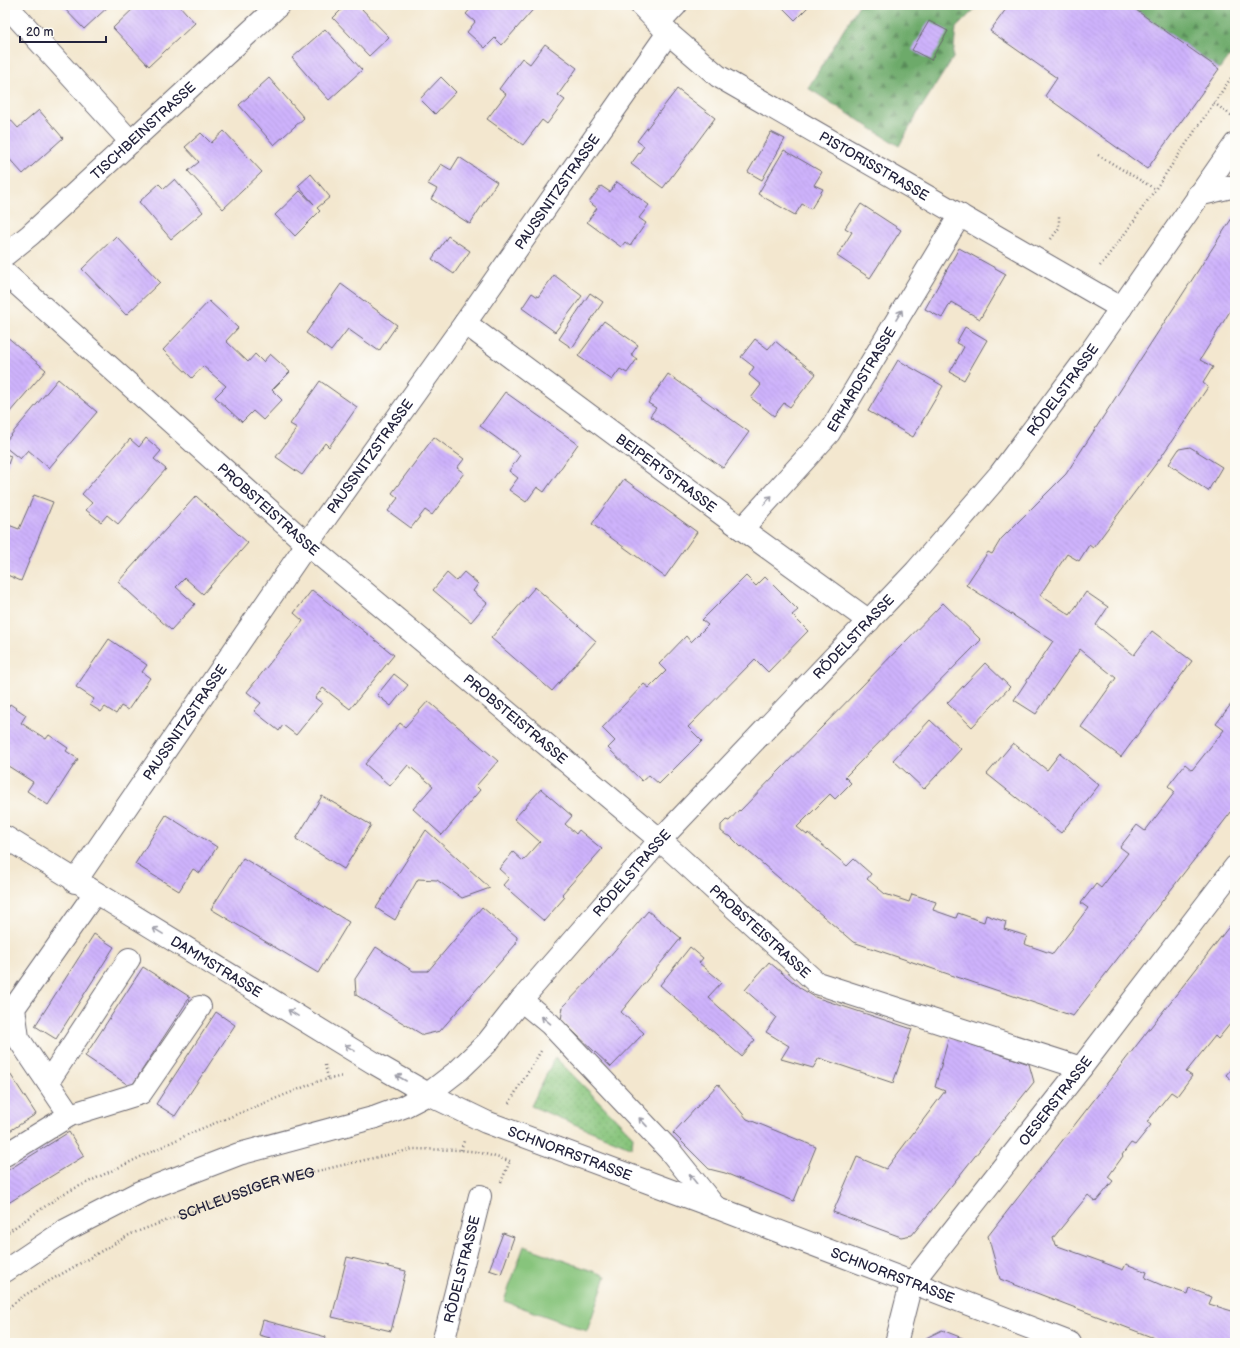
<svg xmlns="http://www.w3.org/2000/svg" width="1240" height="1348" font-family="'Balsamiq Sans',sans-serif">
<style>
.grass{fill:url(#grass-dots);stroke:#54735b}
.forest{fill:url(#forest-firs);stroke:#486653}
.pitch{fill:#87c47b;stroke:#54735b}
.building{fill:url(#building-back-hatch)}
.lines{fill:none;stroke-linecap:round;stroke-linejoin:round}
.minor-casing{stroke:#6b676f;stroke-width:24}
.major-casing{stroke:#6b676f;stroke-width:24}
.path{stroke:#6b676f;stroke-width:2.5;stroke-dasharray:1 3;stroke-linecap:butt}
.minor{stroke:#fff;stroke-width:22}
.major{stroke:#fff;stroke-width:22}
.oneway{stroke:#9c9ca7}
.labels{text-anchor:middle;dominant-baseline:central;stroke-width:4;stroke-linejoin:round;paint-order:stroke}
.street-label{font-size:14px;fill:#22223b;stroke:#fdfcf7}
</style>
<defs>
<pattern id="grass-dots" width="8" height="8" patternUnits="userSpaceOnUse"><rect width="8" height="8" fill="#87c47b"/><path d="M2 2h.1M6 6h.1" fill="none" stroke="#74a86b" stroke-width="1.8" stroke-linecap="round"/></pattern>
<pattern id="forest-firs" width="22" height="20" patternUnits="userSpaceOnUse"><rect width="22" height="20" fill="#6daa6b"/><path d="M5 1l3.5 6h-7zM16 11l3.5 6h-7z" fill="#598a59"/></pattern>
<pattern id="building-back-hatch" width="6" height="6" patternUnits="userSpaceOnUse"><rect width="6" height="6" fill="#ceb2fc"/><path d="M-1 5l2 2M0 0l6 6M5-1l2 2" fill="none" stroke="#b199d9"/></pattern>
</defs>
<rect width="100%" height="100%" fill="#fdfcf7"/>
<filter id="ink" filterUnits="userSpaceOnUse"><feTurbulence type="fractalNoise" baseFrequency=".025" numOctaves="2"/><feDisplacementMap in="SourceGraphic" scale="8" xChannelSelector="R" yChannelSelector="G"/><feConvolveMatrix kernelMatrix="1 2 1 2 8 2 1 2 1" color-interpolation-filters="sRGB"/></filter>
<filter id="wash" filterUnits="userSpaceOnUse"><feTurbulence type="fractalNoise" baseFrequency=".012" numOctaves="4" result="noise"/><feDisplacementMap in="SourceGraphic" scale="16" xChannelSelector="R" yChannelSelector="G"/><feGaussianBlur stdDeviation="0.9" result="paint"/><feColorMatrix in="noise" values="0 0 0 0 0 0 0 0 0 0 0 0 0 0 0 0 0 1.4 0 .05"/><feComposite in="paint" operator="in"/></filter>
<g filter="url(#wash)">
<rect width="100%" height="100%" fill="#f3e7cf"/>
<path class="grass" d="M555 1057 633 1136 632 1148 531 1106Z"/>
<path class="forest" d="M859 5H979L956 28 953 58 919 111 899 146 808 88Z
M1129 5H1235V51L1219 69Z"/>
<path class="pitch" d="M524 1246 606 1276 587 1331 504 1301Z"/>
<g id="blocks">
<path class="building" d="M61 5H110L84 29Z
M137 5H179L195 23 149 66 113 28Z
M346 5H358L389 37 369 56 333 18Z
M474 5H537L502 45 495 38 485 48 467 32 475 22 466 14Z
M780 5H810L795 20Z
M1009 5H1129L1219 69 1147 169 1045 96 1057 78 990 31Z
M929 21 948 31 931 60 912 50Z
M325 29 362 70 329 100 292 58Z
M545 44 577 68 558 95 565 100 547 124 542 120 523 145 487 119 506 94 499 89 522 58 530 64Z
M441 77 456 92 435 114 420 99Z
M269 78 304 118 274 145 239 105Z
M677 89 715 118 663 188 631 164 644 146 637 141Z
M39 110 63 138 23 174 5 154V120L8 117 18 128Z
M224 131 262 172 223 209 188 171 199 162 185 147 201 133 211 143Z
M771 132 785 139 762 180 748 172Z
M784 150 822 172 814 185 823 189 811 209 802 204 795 215 758 194Z
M459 157 497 182 470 224 431 199 437 189 428 184 441 164 451 170Z
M311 174 330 197 317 208 320 211 295 236 275 215 300 191 314 204 298 186Z
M175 179 203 212 171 239 139 202 159 184 164 189Z
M617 182 649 205 639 218 646 223 630 246 625 242 621 247 587 222 597 208 589 202 601 186 610 192Z
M861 204 901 230 870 278 837 256 852 232 845 228Z
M1234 215 1235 303 1200 360 1213 367 1203 383 1208 387 1161 457 1093 548 1089 545 1079 561 1067 554 1040 595 1070 615 1086 592 1108 607 1096 625 1134 655 1152 631 1192 661 1121 757 1081 727 1116 678 1080 649 1036 714 1014 700 1053 641 966 585 988 552 992 554 1001 539 1066 474Z
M116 236 160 282 126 315 82 269Z
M448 236 470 251 454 274 432 259Z
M959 248 1006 274 980 319 951 302 942 318 925 309Z
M554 275 582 296 555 332 522 308 532 293 538 297Z
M341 284 397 325 379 351 348 329 331 351 306 333Z
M590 293 603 302 572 348 559 339Z
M209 301 238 328 226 341 248 362 255 354 263 362 270 354 290 372 272 390 282 400 263 420 253 411 242 422 215 397 226 386 203 366 192 378 163 350Z
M604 321 638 345 631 355 637 359 627 373 620 369 612 380 578 356Z
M965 327 987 340 964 380 950 372 964 347 956 343Z
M5 335 46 370 9 413 5 410Z
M755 339 768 349 775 341 816 374 790 407 784 403 774 416 751 398 761 385 749 375 754 367 741 357Z
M898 360 943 386 913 437 868 411Z
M668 374 749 432 723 468 650 416 656 408 648 403Z
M58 379 97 412 49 468 28 450 20 459 5 447V442Z
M320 381 357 407 329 447 325 443 302 475 276 457 297 428 290 424Z
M505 392 578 444 544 492 537 487 526 502 509 490 518 478 509 471 520 455 480 426Z
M434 437 464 459 457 468 464 473 432 515 425 510 411 528 388 511 398 498 392 493Z
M146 438 161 451 154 459 166 469 118 524 107 515 101 522 86 510 92 503 82 494 130 439 139 447Z
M1190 447 1222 467 1208 491 1169 464 1179 449Z
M5 454 11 456 5 472Z
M624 479 697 532 665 577 592 524Z
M34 495 53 502 21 581 5 574V526L6 524 19 529Z
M196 496 248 543 203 594 185 578 176 587 195 604 171 630 118 582Z
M464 572 478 584 473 591 487 603 471 622 433 590 447 573 456 581Z
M746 576 756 586 765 577 798 610 792 615 808 631 768 672 755 659 688 727 702 741 659 784 649 775 642 781 608 748 615 741 602 728 644 684 649 688 666 671 659 664 686 636 691 642 708 625 702 620Z
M535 587 596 641 552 691 491 638Z
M312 590 394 655 350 709 323 688 315 698 322 703 296 735 283 725 279 731 254 711 261 703 247 692 303 621 294 613Z
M943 603 981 640 845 777 851 783 835 799 830 794 797 827 807 835 808 833 847 866 854 859 871 874 867 879 885 894 909 902 912 894 936 902 933 910 956 918 958 913 984 922 986 915 1006 922 1004 929 1027 936 1024 944 1053 954 1088 908 1081 903 1096 884 1101 888 1128 853 1120 847 1137 825 1145 831 1175 792 1168 786 1185 764 1192 770 1224 730 1216 724 1232 703 1235 706V807L1073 1016 853 942 742 846 741 847 730 836 726 835 721 831V825L726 820 729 821 739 810 740 811Z
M109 639 147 665 142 672 150 678 128 710 121 706 116 714 105 707 101 712 90 705 94 699 76 687Z
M985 663 1010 687 972 727 947 703Z
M394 674 408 685 391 706 377 695Z
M428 701 498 761 476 786 480 790 442 835 413 809 433 786 408 765 390 786 365 764 400 723 405 727Z
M10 704 26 715 21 723 46 739 49 735 68 748 66 751 78 759 48 805 27 791 33 782 5 764V712Z
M930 720 961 749 924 789 893 760Z
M1013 743 1047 770 1060 753 1099 785 1061 833 987 774Z
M541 789 572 816 565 824 576 834 579 830 602 849 562 894 565 897 544 921 503 885 509 878 499 869 513 852 523 861 540 842 514 819Z
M322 796 371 825 344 869 296 839Z
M166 815 217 847 200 873 193 869 179 891 135 864Z
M426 830 490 888 462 898 437 880 418 879 395 920 376 908Z
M243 858 349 922 318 973 211 909Z
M482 907 517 937 516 944 440 1031 423 1035 356 995 355 979 376 947 413 971H428Z
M648 911 681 938 621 1012 644 1033 611 1067 561 1020 563 1007 592 977Z
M1235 919V1010L1231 1015 1235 1018 1218 1039 1215 1036 1186 1072 1192 1076 1177 1096 1171 1092 1147 1122 1151 1125 1135 1145 1131 1143 1122 1155 1123 1156 1108 1177 1113 1181 1096 1202 1088 1195 1053 1238 1055 1245 1102 1262 1123 1270 1126 1264 1147 1272 1145 1278 1166 1287 1187 1294 1189 1288 1212 1297 1209 1304 1235 1312V1343H1167L1000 1279 988 1236Z
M94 934 114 947 56 1039 35 1026Z
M690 947 703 958 699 963 722 982 708 997 755 1040 741 1056 660 985Z
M769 962 800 988 815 997 912 1029 893 1083 819 1058 813 1068 781 1059 789 1046 766 1032 776 1017 745 990Z
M143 967 190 997 131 1087 85 1056Z
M216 1012 235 1025 175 1116 156 1104Z
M949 1037 1029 1064 1034 1082 912 1235 901 1237 833 1212 857 1157 886 1169 945 1091 935 1087Z
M1235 1064V1083L1226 1075Z
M5 1066 36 1114 5 1134Z
M718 1084 747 1119 816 1147 794 1201 725 1173 709 1169 673 1133Z
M69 1132 84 1156 5 1205V1172Z
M503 1233 514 1237 501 1274 489 1270Z
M347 1257 406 1271 391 1331 332 1317Z
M263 1320 326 1337 324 1343H268L270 1338 259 1335Z
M942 1330 975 1343H925L926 1338Z"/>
</g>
</g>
<g filter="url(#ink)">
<use href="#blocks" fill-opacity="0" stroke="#6b676f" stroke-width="1"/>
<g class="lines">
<defs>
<g id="minor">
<path d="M6 5 131 142"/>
<path id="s2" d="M641 5 668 33 718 76 1121 308"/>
<path d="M660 22 676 5"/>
<path id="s3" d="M5 255 30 235 279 5"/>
<path id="s4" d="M5 273 307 544 660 840 817 983 1081 1068"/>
<path id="s5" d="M465 323 742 529 869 621"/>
<path id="s6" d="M742 529 829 433 960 215"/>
<path id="s7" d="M5 837 374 1063 428 1094 486 1122 715 1207 1070 1343"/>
<path id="s8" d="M75 882 307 544 465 323 668 33"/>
<path d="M521 1000 550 1024 670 1151 715 1207"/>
<path d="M48 1082 129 959"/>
<path d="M70 1115 141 1093 200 1007"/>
<path d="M5 1155 70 1115 18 1038 14 1008 95 893"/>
<path id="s9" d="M443 1343 480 1196"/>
<path id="s10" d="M896 1343 911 1284 1081 1068 1235 867"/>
</g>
<g id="major">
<path d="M1198 195 1235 186"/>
<path id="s11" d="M5 1271 66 1230 140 1192 239 1154 376 1117 403 1107 428 1094 459 1070 487 1043 521 1000 660 840 916 571 1000 474 1082 364 1235 144"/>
</g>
</defs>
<use href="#minor" class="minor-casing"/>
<use href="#major" class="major-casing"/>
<g class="path">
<path d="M1214 103 1235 118"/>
<path d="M1098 155 1155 189"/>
<path d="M1051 239 1059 228V216"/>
<path d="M1100 266 1129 228 1235 72"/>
<path d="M325 1065 328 1078"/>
<path d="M509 1103 541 1051"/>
<path d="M461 1150 464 1141"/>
<path d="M501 1182 510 1161"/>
<path d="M5 1234 63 1194 193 1132 319 1081 344 1076"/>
<path id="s1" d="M5 1310 25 1295 131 1234 269 1182 413 1149 461 1150 478 1152 510 1161"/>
</g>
<use href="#minor" class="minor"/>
<use href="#major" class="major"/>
</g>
<defs><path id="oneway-shaft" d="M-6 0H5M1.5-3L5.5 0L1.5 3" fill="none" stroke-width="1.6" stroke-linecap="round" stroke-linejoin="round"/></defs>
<g class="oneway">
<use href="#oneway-shaft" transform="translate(899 315) rotate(-59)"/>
<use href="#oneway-shaft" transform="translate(768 500) rotate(-48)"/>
<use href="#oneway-shaft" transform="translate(158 931) rotate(-149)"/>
<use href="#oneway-shaft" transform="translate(293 1013) rotate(-149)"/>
<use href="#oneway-shaft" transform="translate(546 1020) rotate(-140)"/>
<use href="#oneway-shaft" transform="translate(350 1048) rotate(-148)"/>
<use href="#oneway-shaft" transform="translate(401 1078) rotate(-150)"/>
<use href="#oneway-shaft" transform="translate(643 1122) rotate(-133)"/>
<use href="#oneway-shaft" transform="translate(693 1179) rotate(-129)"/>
</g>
</g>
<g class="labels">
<g class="street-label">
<text stroke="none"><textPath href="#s3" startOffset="186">TISCHBEINSTRASSE</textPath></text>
<text stroke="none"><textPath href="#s2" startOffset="285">PISTORISSTRASSE</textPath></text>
<text stroke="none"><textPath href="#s8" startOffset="842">PAUSSNITZSTRASSE</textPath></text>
<text stroke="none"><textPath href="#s6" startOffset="192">ERHARDSTRASSE</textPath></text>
<text stroke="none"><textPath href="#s11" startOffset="1411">RÖDELSTRASSE</textPath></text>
<text stroke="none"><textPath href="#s8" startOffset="518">PAUSSNITZSTRASSE</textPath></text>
<text stroke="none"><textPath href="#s5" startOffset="251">BEIPERTSTRASSE</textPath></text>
<text stroke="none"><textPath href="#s4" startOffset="354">PROBSTEISTRASSE</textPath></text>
<text stroke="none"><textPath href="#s11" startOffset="1087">RÖDELSTRASSE</textPath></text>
<text stroke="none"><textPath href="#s4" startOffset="678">PROBSTEISTRASSE</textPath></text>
<text stroke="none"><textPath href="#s8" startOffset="194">PAUSSNITZSTRASSE</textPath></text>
<text stroke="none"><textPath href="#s11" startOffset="763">RÖDELSTRASSE</textPath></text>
<text stroke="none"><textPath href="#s4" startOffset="1002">PROBSTEISTRASSE</textPath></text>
<text stroke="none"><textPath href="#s7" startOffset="248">DAMMSTRASSE</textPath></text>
<text stroke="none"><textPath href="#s10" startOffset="294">OESERSTRASSE</textPath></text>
<text stroke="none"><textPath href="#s7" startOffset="649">SCHNORRSTRASSE</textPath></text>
<text stroke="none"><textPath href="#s1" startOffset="270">SCHLEUSSIGER WEG</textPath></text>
<text stroke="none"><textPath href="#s9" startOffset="76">RÖDELSTRASSE</textPath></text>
<text stroke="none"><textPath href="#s7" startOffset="994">SCHNORRSTRASSE</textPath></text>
</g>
</g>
<rect width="1240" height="1348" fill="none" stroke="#fdfcf7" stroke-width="20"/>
<path d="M20 36v6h86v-6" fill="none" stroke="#22223b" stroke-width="2"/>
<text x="26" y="36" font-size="12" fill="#22223b" stroke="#fdfcf7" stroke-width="3" paint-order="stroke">20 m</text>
</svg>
